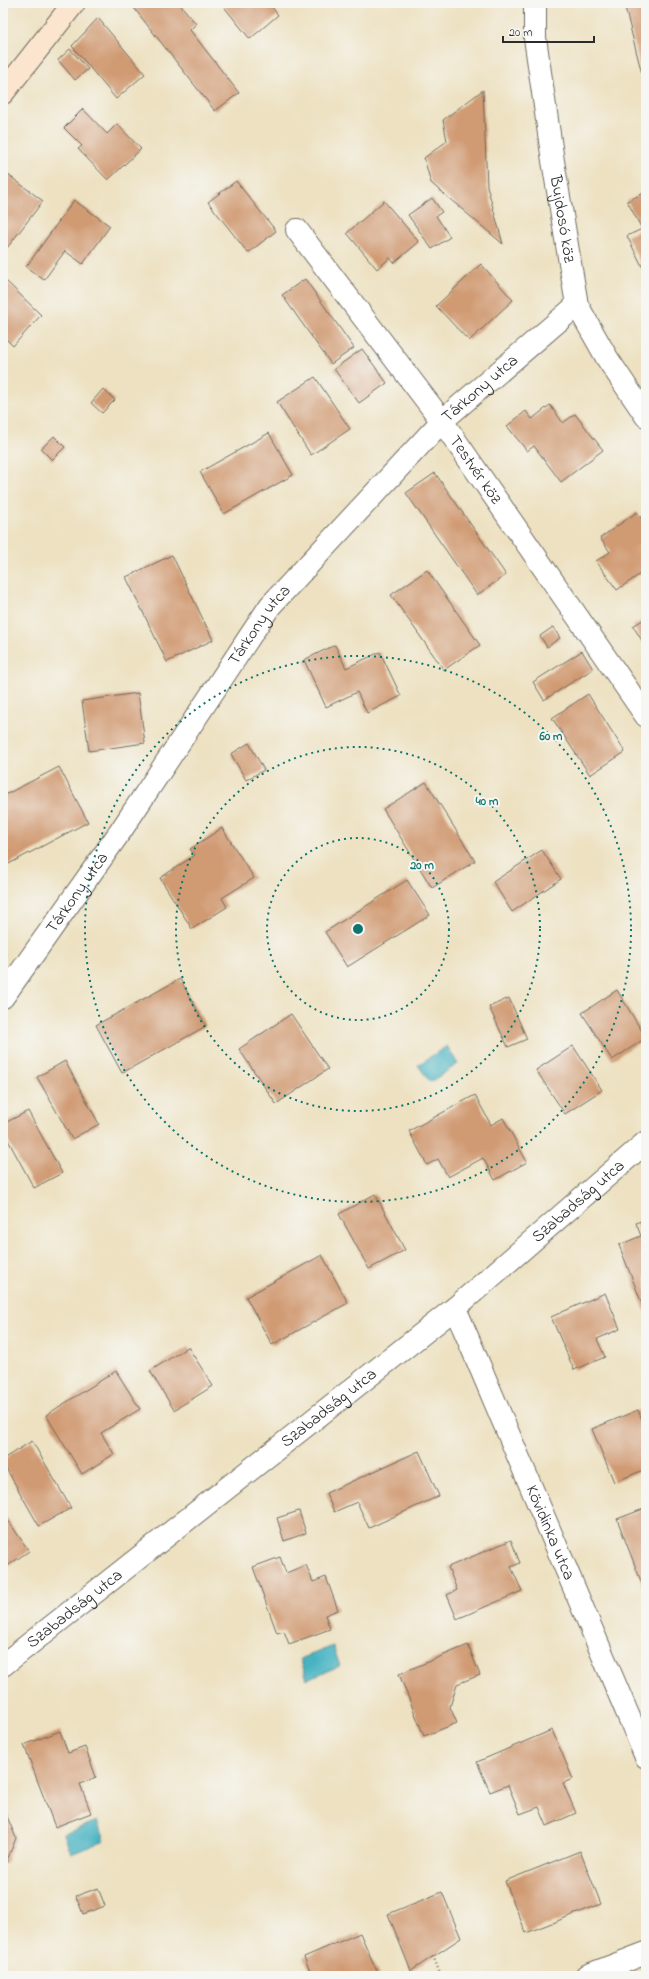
<svg xmlns="http://www.w3.org/2000/svg" width="649" height="1979" font-family="'Indie Flower',sans-serif">
<style>
.water{fill:#46b3c2;stroke:#386f76}
.building{fill:#d09a72}
.lines{fill:none;stroke-linecap:round;stroke-linejoin:round}
.minor-casing{stroke:#6f6b60;stroke-width:24}
.secondary-casing{stroke:#6f6b60;stroke-width:24}
.path{stroke:#6f6b60;stroke-width:2.5;stroke-dasharray:1 3;stroke-linecap:butt}
.minor{stroke:#fff;stroke-width:22}
.secondary{stroke:#fbe5cf;stroke-width:22}
.ring{fill:none;stroke:#0f766e;stroke-width:2;stroke-dasharray:2 4}
.labels{text-anchor:middle;dominant-baseline:central;stroke-width:4;stroke-linejoin:round;paint-order:stroke}
.street-label{font-size:17px;fill:#2b2b2b;stroke:#f6f6f2}
.centre{fill:#0f766e;stroke:#f6f6f2;stroke-width:2}
.ring-label{font-size:12px;text-anchor:middle;font-weight:bold;fill:#0f766e;stroke:#f6f6f2;stroke-width:4;stroke-linejoin:round;paint-order:stroke}
</style>
<rect width="100%" height="100%" fill="#f6f6f2"/>
<filter id="ink" filterUnits="userSpaceOnUse"><feTurbulence type="fractalNoise" baseFrequency=".025" numOctaves="2"/><feDisplacementMap in="SourceGraphic" scale="8" xChannelSelector="R" yChannelSelector="G"/><feConvolveMatrix kernelMatrix="1 2 1 2 8 2 1 2 1" color-interpolation-filters="sRGB"/></filter>
<filter id="wash" filterUnits="userSpaceOnUse"><feTurbulence type="fractalNoise" baseFrequency=".012" numOctaves="4" result="noise"/><feDisplacementMap in="SourceGraphic" scale="16" xChannelSelector="R" yChannelSelector="G"/><feGaussianBlur stdDeviation="0.9" result="paint"/><feColorMatrix in="noise" values="0 0 0 0 0 0 0 0 0 0 0 0 0 0 0 0 0 1.4 0 .05"/><feComposite in="paint" operator="in"/></filter>
<g filter="url(#wash)">
<rect width="100%" height="100%" fill="#ede1c1"/>
<path class="water" d="M447 1046 458 1064 430 1082 418 1065Z
M333 1646 340 1666 307 1679 300 1659Z
M97 1821 104 1841 71 1854 64 1834Z"/>
<g id="blocks">
<path class="building" d="M130 3H179L196 24 190 30 239 93 215 111Z
M221 3H269L278 15 250 39Z
M624 3H646V86H645Z
M98 18 145 74 116 99 72 46Z
M70 49 88 69 75 80 58 60Z
M483 90 487 186 503 244 431 183 424 158 447 141 443 120Z
M83 109 107 134 117 124 141 149 108 180 78 149 82 146 64 128Z
M7 174 43 201 7 248 3 245V180Z
M236 181 276 231 248 253 208 202Z
M646 192V266L643 268 627 236 642 229 627 201Z
M432 198 442 212 436 216 450 237 432 249 408 215Z
M74 200 110 226 83 264 65 251 44 280 26 267Z
M384 201 419 242 394 263 390 258 377 269 347 233Z
M481 264 513 300 469 341 436 306Z
M3 278 41 315 13 346 3 336Z
M305 279 354 348 331 364 282 295Z
M362 349 387 383 359 403 334 369Z
M315 377 350 429 311 455 277 402Z
M103 389 115 400 102 413 91 403Z
M550 405 563 423 575 414 603 450 561 482 534 446 527 451 507 426 526 411 532 419Z
M269 433 293 475 224 514 200 472Z
M54 436 65 447 52 460 41 449Z
M435 473 506 575 477 595 406 493Z
M637 512 646 526V570L617 590 596 561 610 552 600 538Z
M172 555 213 640 167 662 126 577Z
M427 570 480 645 444 670 391 595Z
M646 618V647L633 626Z
M553 627 560 638 547 647 540 636Z
M335 645 346 668 380 652 401 696 367 713 357 692 326 707 304 660Z
M582 651 593 669 544 700 533 682Z
M138 693 145 743 89 751 82 701Z
M588 694 625 752 590 775 552 718Z
M249 743 264 770 246 780 231 754Z
M59 767 88 822 3 867V796Z
M426 782 475 861 432 888 383 809Z
M222 828 254 878 222 898 227 907 192 929 160 878 195 855 190 849Z
M542 850 561 879 512 912 493 882Z
M407 880 430 915 347 967 325 932Z
M180 979 206 1026 122 1073 96 1025Z
M617 990 646 1038 612 1060 582 1013Z
M509 998 527 1039 508 1047 489 1007Z
M291 1014 328 1069 276 1104 239 1049Z
M573 1046 602 1090 565 1114 536 1070Z
M65 1061 99 1124 72 1139 37 1077Z
M475 1095 491 1125 503 1118 527 1162 495 1180 483 1158 448 1177 438 1159 427 1165 409 1131Z
M28 1111 62 1173 34 1188 3 1131V1124Z
M375 1194 405 1250 369 1269 339 1214Z
M646 1219V1314L619 1245 641 1236 636 1223Z
M322 1255 348 1303 272 1345 246 1297Z
M605 1293 620 1329 597 1339 605 1357 574 1370 551 1317Z
M188 1347 213 1386 174 1410 150 1371Z
M116 1371 140 1409 101 1433 114 1454 82 1474 46 1415Z
M638 1410 646 1429V1469L614 1482 592 1429Z
M32 1441 71 1508 39 1526 3 1463V1459Z
M419 1451 439 1496 369 1528 357 1502 334 1512 326 1493Z
M646 1508V1589H644L617 1519Z
M299 1511 306 1533 284 1541 277 1518Z
M3 1513 29 1551 3 1569Z
M511 1540 520 1563 511 1567 522 1591 457 1619 447 1595 457 1590 448 1567Z
M280 1557 286 1573 306 1565 313 1582 326 1577 338 1610 325 1615 330 1629 289 1644 284 1631 277 1633 253 1567Z
M468 1645 480 1675 457 1684 450 1707 457 1723 424 1736 399 1674Z
M552 1730 573 1779 563 1783 576 1813 547 1826 539 1807 520 1814 508 1785 490 1792 477 1762Z
M60 1731 68 1753 85 1747 96 1777 80 1784 91 1813 55 1827 24 1745Z
M3 1807 16 1838 6 1863H3Z
M580 1851 601 1904 526 1933 505 1881Z
M98 1888 105 1906 83 1914 76 1896Z
M442 1892 461 1938 411 1971 388 1914Z
M360 1933 379 1976H312L304 1957Z"/>
</g>
</g>
<g filter="url(#ink)">
<use href="#blocks" fill-opacity="0" stroke="#6f6b60" stroke-width="1"/>
<g class="lines">
<defs>
<g id="minor">
<path id="s1" d="M535 3V38L553 161 577 305 607 358 646 416"/>
<path id="s2" d="M297 230 442 421 646 716"/>
<path id="s3" d="M3 997 120 832 270 606 442 421 577 305"/>
<path id="s4" d="M455 1308 646 1757"/>
<path id="s5" d="M3 1665 455 1308 646 1142"/>
<path d="M586 1976 646 1953"/>
</g>
<path id="secondary" d="M3 93 74 3"/>
</defs>
<use href="#minor" class="minor-casing"/>
<use href="#secondary" class="secondary-casing"/>
<path class="path" d="M433 1956 441 1976"/>
<use href="#minor" class="minor"/>
<use href="#secondary" class="secondary"/>
</g>
</g>
<g class="ring">
<circle cx="358" cy="929" r="91"/>
<circle cx="358" cy="929" r="182"/>
<circle cx="358" cy="929" r="273"/>
</g>
<g class="labels">
<g class="street-label">
<text stroke="none"><textPath href="#s1" startOffset="218">Bujdosó köz</textPath></text>
<text stroke="none"><textPath href="#s3" startOffset="776">Tárkony utca</textPath></text>
<text stroke="none"><textPath href="#s2" startOffset="299">Testvér köz</textPath></text>
<text stroke="none"><textPath href="#s3" startOffset="452">Tárkony utca</textPath></text>
<text stroke="none"><textPath href="#s3" startOffset="128">Tárkony utca</textPath></text>
<text stroke="none"><textPath href="#s5" startOffset="739">Szabadság utca</textPath></text>
<text stroke="none"><textPath href="#s5" startOffset="415">Szabadság utca</textPath></text>
<text stroke="none"><textPath href="#s4" startOffset="244">Kövidinka utca</textPath></text>
<text stroke="none"><textPath href="#s5" startOffset="91">Szabadság utca</textPath></text>
</g>
</g>
<circle cx="358" cy="929" r="6" class="centre"/>
<g class="ring-label">
<text x="551" y="740">60 m</text>
<text x="487" y="805">40 m</text>
<text x="422" y="869">20 m</text>
</g>
<rect width="649" height="1979" fill="none" stroke="#f6f6f2" stroke-width="16"/>
<path d="M503 36v6h91v-6" fill="none" stroke="#2b2b2b" stroke-width="2"/>
<text x="509" y="36" font-size="12" fill="#2b2b2b" stroke="#f6f6f2" stroke-width="3" paint-order="stroke">20 m</text>
</svg>
